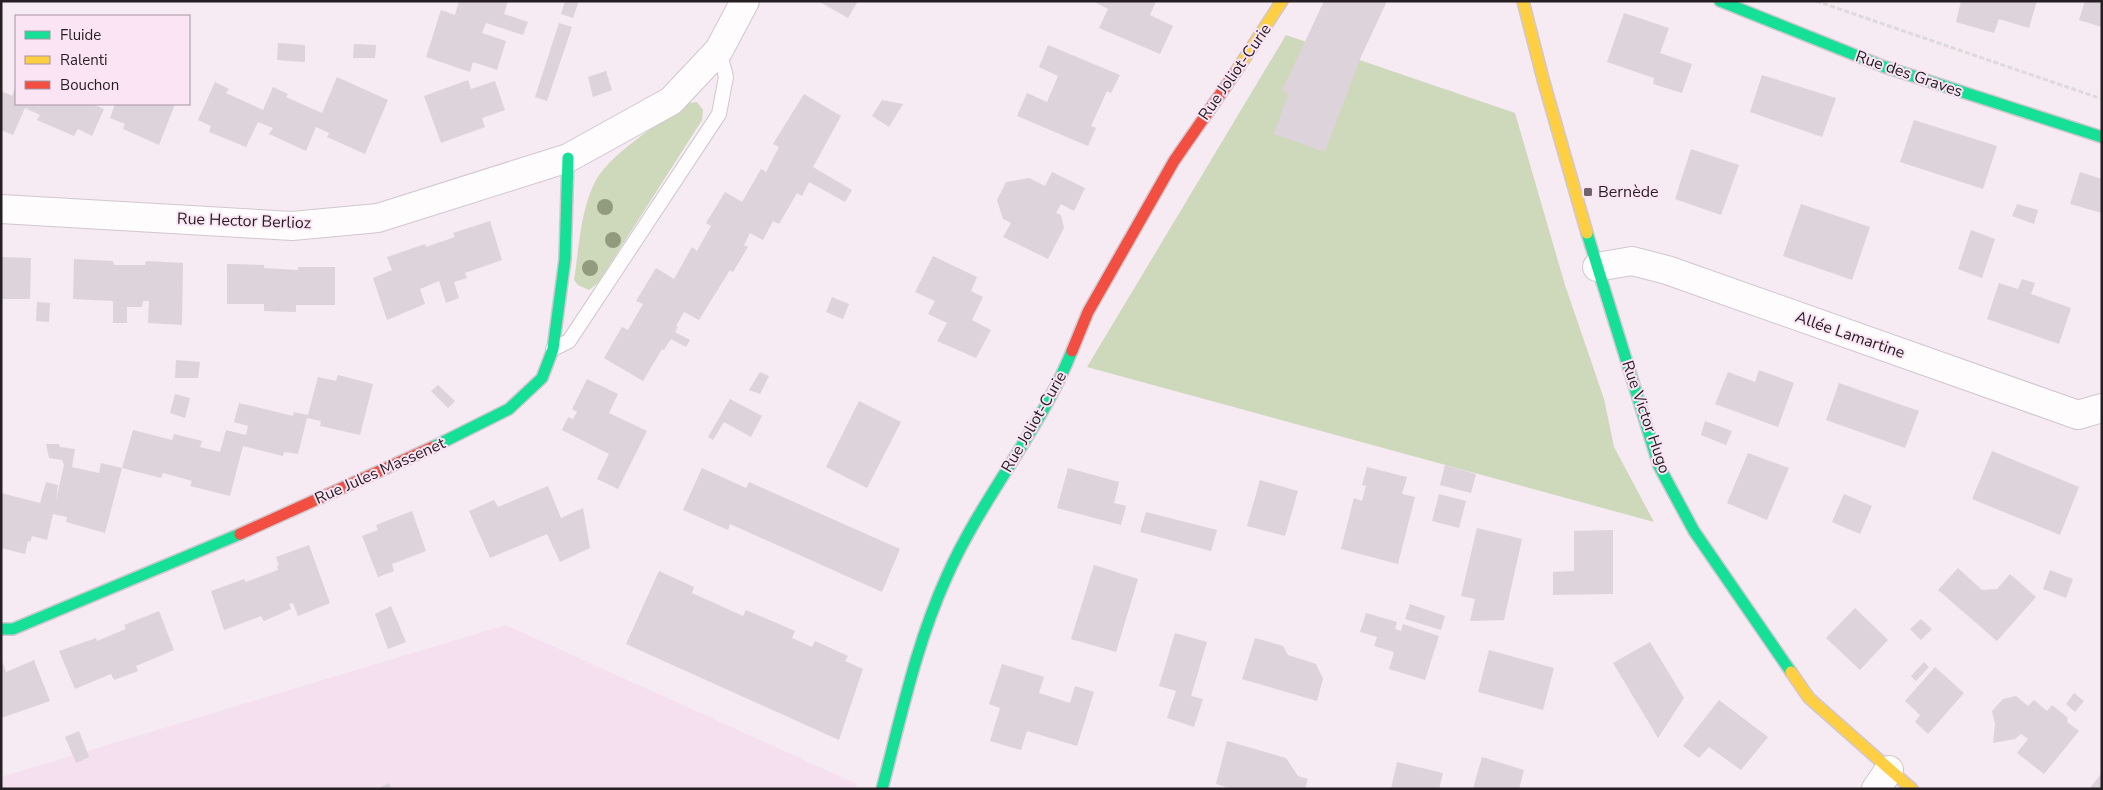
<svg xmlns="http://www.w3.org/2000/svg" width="2103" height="790" font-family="'Nunito Sans',sans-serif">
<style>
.built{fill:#f5e0ef}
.green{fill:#ced8bb}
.building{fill:#ddd3db}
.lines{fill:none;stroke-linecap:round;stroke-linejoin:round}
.lane-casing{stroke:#d1c7ce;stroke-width:16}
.street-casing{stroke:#d1c7ce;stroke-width:30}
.fast-casing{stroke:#d1c7ce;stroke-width:14}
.slow-casing{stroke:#d1c7ce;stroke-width:14}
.jam-casing{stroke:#d1c7ce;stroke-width:14}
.path{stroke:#dddadc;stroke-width:3;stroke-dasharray:5 2.5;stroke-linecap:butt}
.lane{stroke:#fefcfd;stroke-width:14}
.street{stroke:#fefcfd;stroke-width:28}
.fast{stroke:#16e098;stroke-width:11}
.slow{stroke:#ffcf43;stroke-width:11}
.jam{stroke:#f24e42;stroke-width:11}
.tree{fill:#929b7d}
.poi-dot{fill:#6e656c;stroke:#fbe5f5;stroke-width:2}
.labels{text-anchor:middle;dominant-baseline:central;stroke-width:4;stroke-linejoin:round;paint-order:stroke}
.street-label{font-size:16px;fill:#251e23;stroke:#fbe5f5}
.poi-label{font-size:16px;fill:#251e23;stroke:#fbe5f5;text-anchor:start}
</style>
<rect width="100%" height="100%" fill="#f6eaf3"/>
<path class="built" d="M506 625 857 784 856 789H1V777Z"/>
<path class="green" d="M1286 35 1515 113 1565 285 1604 399 1614 447 1654 522 1087 367Z
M697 102 703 110 702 120 598 283 589 290 578 285 574 280C579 249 580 215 593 186 607 154 661 123 689 103Z"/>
<path class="building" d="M459 1H508L504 14 528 22 523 35 486 23 482 33 506 41 497 70 473 62 470 72 426 57 441 10 455 15Z
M565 1H579L573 18 561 14Z
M818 1H858L848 18Z
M1093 1H1156L1150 15 1173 26 1160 54 1099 28 1108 9Z
M1324 1H1387L1360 59 1325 152 1274 134 1288 94 1282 91Z
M1961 1H2037L2029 28 1999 19 1994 33 1956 22Z
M2085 1H2102V27L2079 20Z
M1624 13 1669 28 1660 53 1692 64 1682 93 1653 84 1654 78 1607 62Z
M559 23 572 27 547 101 535 97Z
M278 43 305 45V62L277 60Z
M354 44 376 45 375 58H353Z
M1048 45 1120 75 1111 93 1107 91 1091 126 1096 128 1088 146 1017 116 1027 93 1047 102 1058 76 1039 67Z
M606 71 612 90 593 97 588 77Z
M1762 75 1836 98 1822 137 1750 112Z
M337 77 388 100 365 154 327 137 329 133 316 127 306 151 269 134 273 128 258 122 246 147 209 132 211 126 198 120 215 82 229 89 226 93 263 110 273 87 288 94 286 97 322 113Z
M468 80 471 89 495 81 505 110 482 118 485 127 441 143 424 96Z
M16 86V104H92L104 109 92 136 78 129 74 136 37 120 40 115 25 108 13 135 1 130V91L12 96Z
M804 94 841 116 813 167 852 190 845 202 809 182 802 196 797 193 779 224 773 221 763 240 750 233 744 245 748 247 733 272 730 270 699 320 684 312 676 326 678 327 675 332 690 340 686 347 671 339 664 350 662 349 643 381 604 358 622 327 628 330 643 304 636 301 656 268 674 279 692 247 697 251 711 226 706 223 725 192 742 202 761 169 766 172 779 147 773 144Z
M882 100 903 104 889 127 872 116Z
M115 104H175L159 145 123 129 125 124 110 118Z
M1914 120 1997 146 1983 189 1900 162Z
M1691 149 1739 165 1721 215 1675 199Z
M1052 172 1085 188 1074 211 1061 204 1056 213 1061 215 1064 228 1048 259 1003 237 1011 223 1003 219 997 200 1006 182 1029 178 1045 186Z
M2080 172 2102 179V213L2070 204Z
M1801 204 1870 227 1852 280 1783 256Z
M2017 204 2038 210 2034 224 2012 216Z
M490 221 502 260 465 273 467 278 454 282 459 298 446 303 439 281 420 289 425 304 387 320 373 278 392 270 387 257 425 244 426 247 455 237 453 233Z
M1971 230 1995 239 1982 278 1958 269Z
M933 256 977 277 971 291 983 297 972 320 991 330 976 358 937 341 947 323 928 314 935 301 915 292Z
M1 257 31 258 30 299H1Z
M74 259 113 261 114 265H145L146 261 183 263 182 325 148 323 149 301H143L142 307H127V323H113V301L73 299Z
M227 264 264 265V268L298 270V267H335V305H296V312L264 311V304H227Z
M2022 279 2035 283 2031 294 2071 308 2059 344 1987 319 1999 283 2018 289Z
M832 297 849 304 843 319 826 312Z
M37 302 50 303 49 322 36 321Z
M176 360 200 362 198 378H175Z
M1759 370 1794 383 1778 427 1715 404 1728 372 1755 382Z
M760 372 769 376 760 394 749 390Z
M338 375 373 384 360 435 320 426 321 421 307 418 298 454 284 452 283 456 243 446 230 496 190 486 192 481 178 477 163 473 161 478 122 468 133 430 172 440 174 434 202 441 200 447 220 452 226 430 246 435 248 426 234 422 239 403 293 416 294 412 308 415 318 377 336 381Z
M587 379 618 394 609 413 647 431 618 489 597 479 609 454 562 430 568 417 573 419 577 412 572 409Z
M1839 383 1919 411 1905 448 1826 420Z
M438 385 455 401 448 408 431 391Z
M175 394 190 398 185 418 170 413Z
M730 399 762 416 751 437 724 422 713 440 708 437Z
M859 401 901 422 867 488 826 467Z
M1705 421 1732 431 1726 445 1701 435Z
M46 444H59L60 447 75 449 72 467 99 473 101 463 122 468 105 533 66 522 67 517 53 514 47 540 32 536 30 542 28 541 25 554 1 548V493L40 503 46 482 58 485 56 500 64 465 62 460 49 458Z
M1992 451 2079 487 2060 535 1972 499Z
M1748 453 1789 468 1767 520 1727 503Z
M1445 465 1476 474 1471 493 1440 485Z
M1367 467 1407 477 1402 494 1415 497 1398 564 1341 549 1354 498 1362 501 1366 486 1362 485Z
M702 468 746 488 749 482 900 549 882 592 730 524 728 530 683 510Z
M1068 468 1119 482 1114 503 1126 506 1121 525 1057 508Z
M1260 480 1298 491 1285 536 1247 526Z
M548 486 561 518 583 508 590 548 560 562 547 534 490 558 469 511 494 500 498 507Z
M1439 494 1466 501 1459 528 1432 521Z
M1844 494 1872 506 1860 534 1832 522Z
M412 511 426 551 392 564 394 571 378 577 362 536 378 530 376 525Z
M1146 512 1217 530 1211 551 1140 532Z
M1477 528 1522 539 1504 620 1470 621 1475 599 1461 596Z
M1613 530V594L1553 595V572L1574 571V531Z
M309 545 330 603 298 616 293 603 289 604 291 609 264 621 261 616 224 630 211 591 244 579 246 582 278 570 277 566 279 565 276 557Z
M1094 565 1138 579 1116 652 1071 639Z
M1958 568 1982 590 1997 589 2010 574 2036 597 1997 641 1938 590Z
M2050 570 2073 579 2066 598 2043 589Z
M659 571 694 587 692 593 743 616 746 610 795 631 792 638 812 647 815 641 848 656 845 661 863 669 839 740 626 644Z
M1410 604 1445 616 1441 630 1405 619Z
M391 606 406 642 388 649 375 614Z
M1855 608 1888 640 1860 670 1826 638Z
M159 611 174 650 136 666 138 671 114 680 111 674 75 689 59 651 96 638 97 641 126 629 124 625Z
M1366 613 1397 622 1395 629 1401 631 1403 624 1439 636 1425 680 1389 669 1394 652 1374 646 1377 637 1360 632Z
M1921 619 1932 629 1921 640 1910 629Z
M1175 633 1207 642 1191 696 1203 699 1194 727 1167 718 1176 691 1159 686Z
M1255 638 1283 646 1288 655 1316 664 1323 679 1317 701 1242 679Z
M1650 642 1684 698 1658 738 1613 663Z
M1489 650 1554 668 1543 710 1478 692Z
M34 660 50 701 1 718V663H3L6 672Z
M1924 662 1929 667 1916 681 1911 676Z
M1002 664 1044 677 1039 693 1070 703 1075 686 1094 692 1077 746 1027 731 1021 750 990 741 1000 708 989 704Z
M1935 667 1964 693 1928 734 1915 722 1920 715 1905 701Z
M2074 693 2084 701 2075 712 2066 704Z
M2016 696 2028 706 2034 700 2047 711 2052 705 2068 718 2067 722 2079 731 2044 774 2017 753 2028 739 2021 734 2015 739 1993 743 1995 724 1992 711 2003 699Z
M1719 700 1768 737 1741 770 1709 747 1699 758 1683 746Z
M79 731 89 757 76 763 65 737Z
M1227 741 1286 758 1298 776 1308 779 1305 789H1232L1216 784Z
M1482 757 1524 770 1519 789H1473Z
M1397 762 1443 773 1439 789H1391Z
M2102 773V789H2089Z
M389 783 392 789H377Z"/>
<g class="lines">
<defs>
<path id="lane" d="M553 349 569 341 719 114 726 77 719 50"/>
<path id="street" d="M1 209 292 226 378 218 568 158 671 101 719 50 745 1
M1597 267 1632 261 1667 270 2078 415 2102 408
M1876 789 1889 770"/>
<path id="fast" d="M1720 1 1885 67 2102 137
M1587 233 1659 466 1694 531 1791 672
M433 447 509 409 542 378 553 349 565 259 568 158
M1 629H13L240 534
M882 789C901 717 916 644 947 576 982 497 1040 431 1072 351"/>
<path id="slow" d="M1523 1 1543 79 1587 233
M1235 73 1282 1
M1791 672 1809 698 1912 789"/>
<path id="jam" d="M1072 351 1088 312 1174 161 1235 73
M240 534 433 447"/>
</defs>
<use href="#lane" class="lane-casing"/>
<use href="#street" class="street-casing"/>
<use href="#fast" class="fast-casing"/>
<use href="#slow" class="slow-casing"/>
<use href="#jam" class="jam-casing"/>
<path class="path" d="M1816 1 2102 99"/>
<use href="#lane" class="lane"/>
<use href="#street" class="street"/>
<use href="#fast" class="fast"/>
<use href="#slow" class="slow"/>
<use href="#jam" class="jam"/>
</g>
<g class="tree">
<circle cx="605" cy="207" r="8"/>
<circle cx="613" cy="240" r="8"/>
<circle cx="590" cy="268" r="8"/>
</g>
<rect class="poi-dot" x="1583" y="187" width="10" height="10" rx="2.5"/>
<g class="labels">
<g class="street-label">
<text transform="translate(1235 72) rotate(-55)">Rue Joliot-Curie</text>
<text transform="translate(1909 74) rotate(19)">Rue des Graves</text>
<text transform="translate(244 221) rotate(2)">Rue Hector Berlioz</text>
<text transform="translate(1850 335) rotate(19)">Allée Lamartine</text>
<text transform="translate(1646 417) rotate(71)">Rue Victor Hugo</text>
<text transform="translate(1034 422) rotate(-60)">Rue Joliot-Curie</text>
<text transform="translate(380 471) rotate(-24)">Rue Jules Massenet</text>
</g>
<g class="poi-label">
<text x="1598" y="192">Bernède</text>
</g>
</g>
<rect width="2103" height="790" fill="none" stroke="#251e23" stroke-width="5"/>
<rect x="15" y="15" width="175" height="90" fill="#fbe5f5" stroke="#a595a1"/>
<rect x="25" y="31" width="25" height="8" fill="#16e098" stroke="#a595a1"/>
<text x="60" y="40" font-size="15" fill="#251e23">Fluide</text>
<rect x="25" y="56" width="25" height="8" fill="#ffcf43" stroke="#a595a1"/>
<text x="60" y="65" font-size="15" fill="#251e23">Ralenti</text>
<rect x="25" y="81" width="25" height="8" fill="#f24e42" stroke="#a595a1"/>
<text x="60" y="90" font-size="15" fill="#251e23">Bouchon</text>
</svg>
